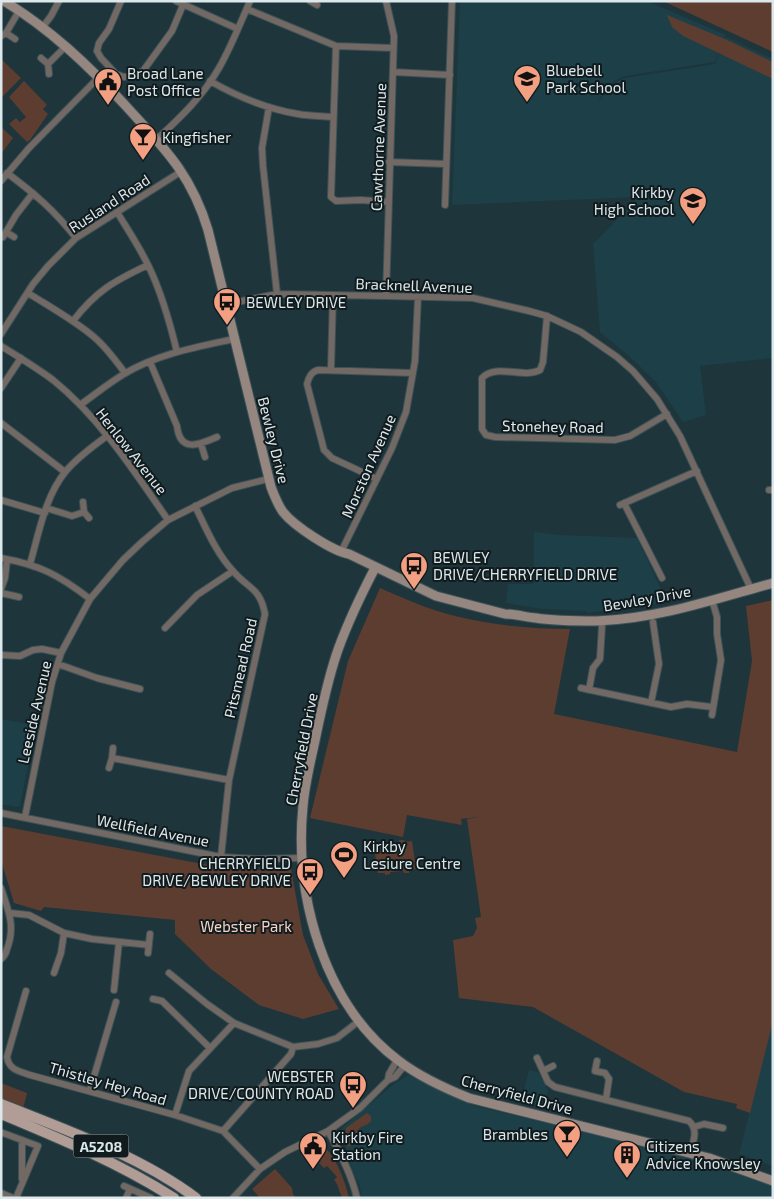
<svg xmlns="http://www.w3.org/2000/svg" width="774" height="1199" font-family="'Exo 2',sans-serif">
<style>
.built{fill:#1d3f47}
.green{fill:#5e3d31}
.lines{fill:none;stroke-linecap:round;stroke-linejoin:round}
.street-casing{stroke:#3c5257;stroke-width:8}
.secondary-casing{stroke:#3c5257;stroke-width:11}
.primary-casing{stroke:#3c5257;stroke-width:12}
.street{stroke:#726864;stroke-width:6}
.secondary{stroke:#968680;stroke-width:9}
.primary{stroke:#b29d96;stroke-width:10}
.labels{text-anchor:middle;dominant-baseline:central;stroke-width:4;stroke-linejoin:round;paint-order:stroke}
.shield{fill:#111b1e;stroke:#9eaaae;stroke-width:1}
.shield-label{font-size:14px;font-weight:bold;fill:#dbe8ec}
.poi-label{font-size:15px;fill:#dbe8ec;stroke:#111b1e;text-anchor:start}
.street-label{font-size:15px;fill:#dbe8ec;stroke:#111b1e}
.park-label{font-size:15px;fill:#f5d2c6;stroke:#111b1e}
</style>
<rect width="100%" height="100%" fill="#1e353b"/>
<path class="built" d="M460 1H647L726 35 715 62 625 76 614 81 607 87 600 98 599 102 608 88 617 81 625 78 715 64 726 37 773 59V358L700 366 706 415 683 422 656 382 629 356 600 332 593 244 639 197 452 205Z
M534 532 562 535 637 538 667 602 587 613V611L542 609 506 603 508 584H534Z
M1 719 36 725 20 806 18 807 1 804Z
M773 1020V1166L739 1154Z
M529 1070 538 1072 548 1090 544 1107 521 1101Z
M408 1075 478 1107 645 1146 725 1168 773 1187V1198H362L359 1183 352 1172 342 1128 394 1084Z"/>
<path class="green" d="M663 1H773V52Z
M667 15 725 39 773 62V79L683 36 672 27Z
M1 59 21 78 1 98Z
M24 81 47 105 43 109 48 114 30 140 27 142 9 124 16 118 20 122 26 117 9 97Z
M1 127 13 138 1 154Z
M380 588C399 596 418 605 437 611 480 624 525 629 570 629L554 714 737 752 752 661 746 606 773 600V1021L750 1113 736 1108 737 1104 684 1092 533 1007 459 998 453 940 473 936 477 928 475 918 481 917 467 819 478 817 461 819 462 825 407 815 403 837 310 818 348 661Z
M1 826 224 868 261 870 291 869 303 935 318 974 339 1009 303 1019 259 1005 211 969 175 934V920L44 907 41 911 14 903 1 860Z
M399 840H404L405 842 412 841 416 869 409 870V873H404L403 871 390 872V874L385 875V873H378L374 848 380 847V844L385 843 386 846 400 844Z
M1 1083 27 1093 22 1113 1 1104Z
M367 1113 371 1116V1121C367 1127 358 1125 357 1133L365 1137 348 1147 345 1141 346 1128Z
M320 1145C334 1150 346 1183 349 1198H342L337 1184 334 1180 337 1177 327 1166 324 1168 319 1163 321 1161 313 1152 305 1159 301 1155Z
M275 1169 292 1188 293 1194 296 1198H260L252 1189Z"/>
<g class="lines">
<defs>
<path id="street" d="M121 1 109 29 99 43 97 51 101 58 116 74 124 77 133 76 143 71 172 31 183 5
M176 1 238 29
M310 1 317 5
M386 1 394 36 386 296
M247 9 336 46 393 48
M42 28 51 16 59 1
M6 33 15 39
M1 36 6 33 19 11
M336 46 331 197 336 201 361 200 388 202
M41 58 48 64 49 74
M48 64 66 46
M393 72 450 75
M210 81C238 97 267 109 298 114 309 116 321 116 333 117
M269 107 262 148 263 166 277 294
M157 139C180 118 203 96 219 68 231 47 240 24 250 1
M389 162 446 164
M7 173C35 194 54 210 76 238
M1 181 29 148 99 77
M445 205 452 1
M117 212C128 230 140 248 149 267 162 294 170 323 177 352
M6 232 14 237
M3 237 16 215 33 193
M28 293C50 307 74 320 94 337 106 347 116 361 125 373
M227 304 277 294 386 296 473 298 529 311 547 316 581 332 617 357 633 371 657 399 680 436 751 589
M547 316 543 362 540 370C523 379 496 363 482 378V429L486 435 495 437 615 440 630 436 667 414
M73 321C96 291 114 281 148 265
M1 334 33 284 48 266 76 238 182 171
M1 346C19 357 37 368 53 380 100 418 134 471 168 520
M150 362 177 426C180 453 199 445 217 437
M331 369 333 295
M1 388 21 358
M80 405C94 395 109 383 124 374 157 354 197 347 234 339
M1 423 65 472
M201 444 205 457
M377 479 332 458 324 450 307 384C309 377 311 372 318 370L413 373
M769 490H773
M1 500 45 513
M624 503 662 578
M620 505 697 471
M195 506C206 528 216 553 233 571 248 589 260 587 265 614L229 780 221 857
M46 508 72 516 84 512 83 502
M84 512 89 518
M341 552 392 448 406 412 415 361 418 297
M1 558C40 565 59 575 90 599
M30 564C39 533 45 496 66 471 78 457 93 446 107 436
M1 589 5 578 7 560
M1 593 19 597
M165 628 197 595 233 571
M1 655 20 656 33 650 42 649 61 653
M58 664 97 678 140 689
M581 688 671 707 687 704 712 707
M589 690 593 668 600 659 602 626
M651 703 659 664 653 622
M712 715 721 660 717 634V617L712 600
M112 758 229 780
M109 768 112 758 113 748
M1 813 221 857 256 859 301 858
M25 817 52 682 61 653 90 599 123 560 142 542 168 520 232 488 268 479
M1 888C8 910 16 926 7 949 6 954 5 956 1 959
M10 913 29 915 64 933 92 939 149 945
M148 953 150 934
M54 973 61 953 64 933
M169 973 207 1004 234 1023 293 1047 318 1044 337 1038 359 1021
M114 990 119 942
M26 991 7 1057C9 1070 19 1071 30 1075L175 1115 223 1131 260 1169
M153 999 162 1001 210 1048
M537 1058 548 1082 555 1087 689 1121C699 1130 693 1142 690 1153
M597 1061 595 1071 605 1073 609 1079 606 1099
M543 1071 553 1066
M388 1080 389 1074 397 1060
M90 1090 116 1002
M175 1115 189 1071 234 1023
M694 1127 704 1124 723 1128
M223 1131 291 1054 293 1047
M328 1131C340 1152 351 1173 357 1198
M3 1133 38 1146 16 1198
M22 1140V1179
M124 1186 151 1198
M1 1193 13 1198
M126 1198 130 1189
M233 1198 260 1169 285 1152 328 1131 360 1108 388 1080 395 1077 405 1065"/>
<path id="secondary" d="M4 1C50 29 88 65 125 105 163 147 191 173 208 230L271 487C274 495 278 505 283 512 294 526 332 551 349 554L436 596 505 614C516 614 525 617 536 618 554 621 579 621 597 621 657 619 715 599 773 583
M375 568C362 593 349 620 339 647 329 674 323 703 317 731 312 756 305 781 303 806 294 896 324 1005 399 1061 420 1077 444 1088 469 1098L709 1158 773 1181"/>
<path id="primary" d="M1 1104C66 1130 140 1156 196 1198
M1 1114C61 1139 119 1163 174 1198"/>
</defs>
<use href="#street" class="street-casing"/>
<use href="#secondary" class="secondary-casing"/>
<use href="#primary" class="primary-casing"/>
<use href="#street" class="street"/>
<use href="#secondary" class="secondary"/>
<use href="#primary" class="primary"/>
</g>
<defs>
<symbol id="school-pin" viewBox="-11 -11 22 30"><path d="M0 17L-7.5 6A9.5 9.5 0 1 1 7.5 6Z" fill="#f39f82" stroke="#111b1e"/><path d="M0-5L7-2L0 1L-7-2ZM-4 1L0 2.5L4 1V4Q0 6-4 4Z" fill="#111"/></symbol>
<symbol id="civic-pin" viewBox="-11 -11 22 30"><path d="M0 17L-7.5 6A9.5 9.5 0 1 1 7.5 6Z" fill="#f39f82" stroke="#111b1e"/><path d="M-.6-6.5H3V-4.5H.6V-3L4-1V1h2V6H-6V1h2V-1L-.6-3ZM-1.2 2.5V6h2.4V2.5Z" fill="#111"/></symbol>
<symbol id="bar-pin" viewBox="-11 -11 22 30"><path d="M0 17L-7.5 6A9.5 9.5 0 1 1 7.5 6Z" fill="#f39f82" stroke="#111b1e"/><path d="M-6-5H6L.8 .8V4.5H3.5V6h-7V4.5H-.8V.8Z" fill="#111"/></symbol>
<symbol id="bus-pin" viewBox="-11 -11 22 30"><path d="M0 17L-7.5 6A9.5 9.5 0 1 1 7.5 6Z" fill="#f39f82" stroke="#111b1e"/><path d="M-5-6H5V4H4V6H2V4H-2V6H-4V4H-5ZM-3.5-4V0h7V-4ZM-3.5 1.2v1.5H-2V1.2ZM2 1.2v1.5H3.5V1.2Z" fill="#111"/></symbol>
<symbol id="stadium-pin" viewBox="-11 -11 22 30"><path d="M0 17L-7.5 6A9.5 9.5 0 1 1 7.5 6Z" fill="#f39f82" stroke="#111b1e"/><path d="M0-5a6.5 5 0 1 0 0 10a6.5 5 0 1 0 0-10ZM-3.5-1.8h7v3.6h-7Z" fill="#111"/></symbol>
<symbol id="building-pin" viewBox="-11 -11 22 30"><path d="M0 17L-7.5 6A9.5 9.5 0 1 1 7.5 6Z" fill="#f39f82" stroke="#111b1e"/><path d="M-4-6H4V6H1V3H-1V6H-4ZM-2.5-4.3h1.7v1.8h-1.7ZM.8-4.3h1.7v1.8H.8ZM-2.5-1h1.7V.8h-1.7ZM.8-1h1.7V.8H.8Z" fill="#111"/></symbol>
</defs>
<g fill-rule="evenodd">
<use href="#school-pin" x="511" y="63" width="32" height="43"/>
<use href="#civic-pin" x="92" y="66" width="32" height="43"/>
<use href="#bar-pin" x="127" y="121" width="32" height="43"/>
<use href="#school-pin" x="677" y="185" width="32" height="43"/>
<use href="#bus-pin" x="211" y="286" width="32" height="43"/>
<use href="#bus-pin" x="398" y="550" width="32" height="43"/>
<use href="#stadium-pin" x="328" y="839" width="32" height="43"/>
<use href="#bus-pin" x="294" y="856" width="32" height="43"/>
<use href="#bus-pin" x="337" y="1069" width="32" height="43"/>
<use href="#bar-pin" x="551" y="1118" width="32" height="43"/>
<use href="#civic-pin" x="297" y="1130" width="32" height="43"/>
<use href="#building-pin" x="611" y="1139" width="32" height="43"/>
</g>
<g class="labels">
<rect class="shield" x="73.5" y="1134.5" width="55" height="23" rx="4"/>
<g class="shield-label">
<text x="101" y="1146">A5208</text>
</g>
<g class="poi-label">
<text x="546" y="70">Bluebell<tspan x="546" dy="17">Park School</tspan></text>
<text x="127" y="73">Broad Lane<tspan x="127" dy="17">Post Office</tspan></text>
<text x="162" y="137">Kingfisher</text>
<text x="674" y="192" text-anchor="end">Kirkby<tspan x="674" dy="17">High School</tspan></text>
<text x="246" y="302">BEWLEY DRIVE</text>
<text x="433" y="557">BEWLEY<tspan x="433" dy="17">DRIVE/CHERRYFIELD DRIVE</tspan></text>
<text x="363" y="846">Kirkby<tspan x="363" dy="17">Lesiure Centre</tspan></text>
<text x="291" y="863" text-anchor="end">CHERRYFIELD<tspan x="291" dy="17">DRIVE/BEWLEY DRIVE</tspan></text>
<text x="334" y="1076" text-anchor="end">WEBSTER<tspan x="334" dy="17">DRIVE/COUNTY ROAD</tspan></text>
<text x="548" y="1134" text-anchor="end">Brambles</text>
<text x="332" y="1137">Kirkby Fire<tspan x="332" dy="17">Station</tspan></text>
<text x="646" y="1146">Citizens<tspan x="646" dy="17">Advice Knowsley</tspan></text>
</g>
<g class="street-label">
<text transform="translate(378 147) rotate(-88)">Cawthorne Avenue</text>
<text transform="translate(109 203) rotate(-33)">Rusland Road</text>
<text transform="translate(414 285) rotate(2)">Bracknell Avenue</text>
<text transform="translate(553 426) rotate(1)">Stonehey Road</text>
<text transform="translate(274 440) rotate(76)">Bewley Drive</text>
<text transform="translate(132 451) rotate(52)">Henlow Avenue</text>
<text transform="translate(368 466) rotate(-66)">Morston Avenue</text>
<text transform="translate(647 598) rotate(-10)">Bewley Drive</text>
<text transform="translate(240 668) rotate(-77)">Pitsmead Road</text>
<text transform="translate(34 712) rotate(-77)">Leeside Avenue</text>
<text transform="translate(301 749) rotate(-79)">Cherryfield Drive</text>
<text transform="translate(153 830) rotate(11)">Wellfield Avenue</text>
<text transform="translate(108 1083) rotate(16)">Thistley Hey Road</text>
<text transform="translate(517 1094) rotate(15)">Cherryfield Drive</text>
</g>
<g class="park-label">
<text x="246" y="926">Webster Park</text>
</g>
</g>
<rect width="774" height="1199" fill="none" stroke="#dbe8ec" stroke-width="5"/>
</svg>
